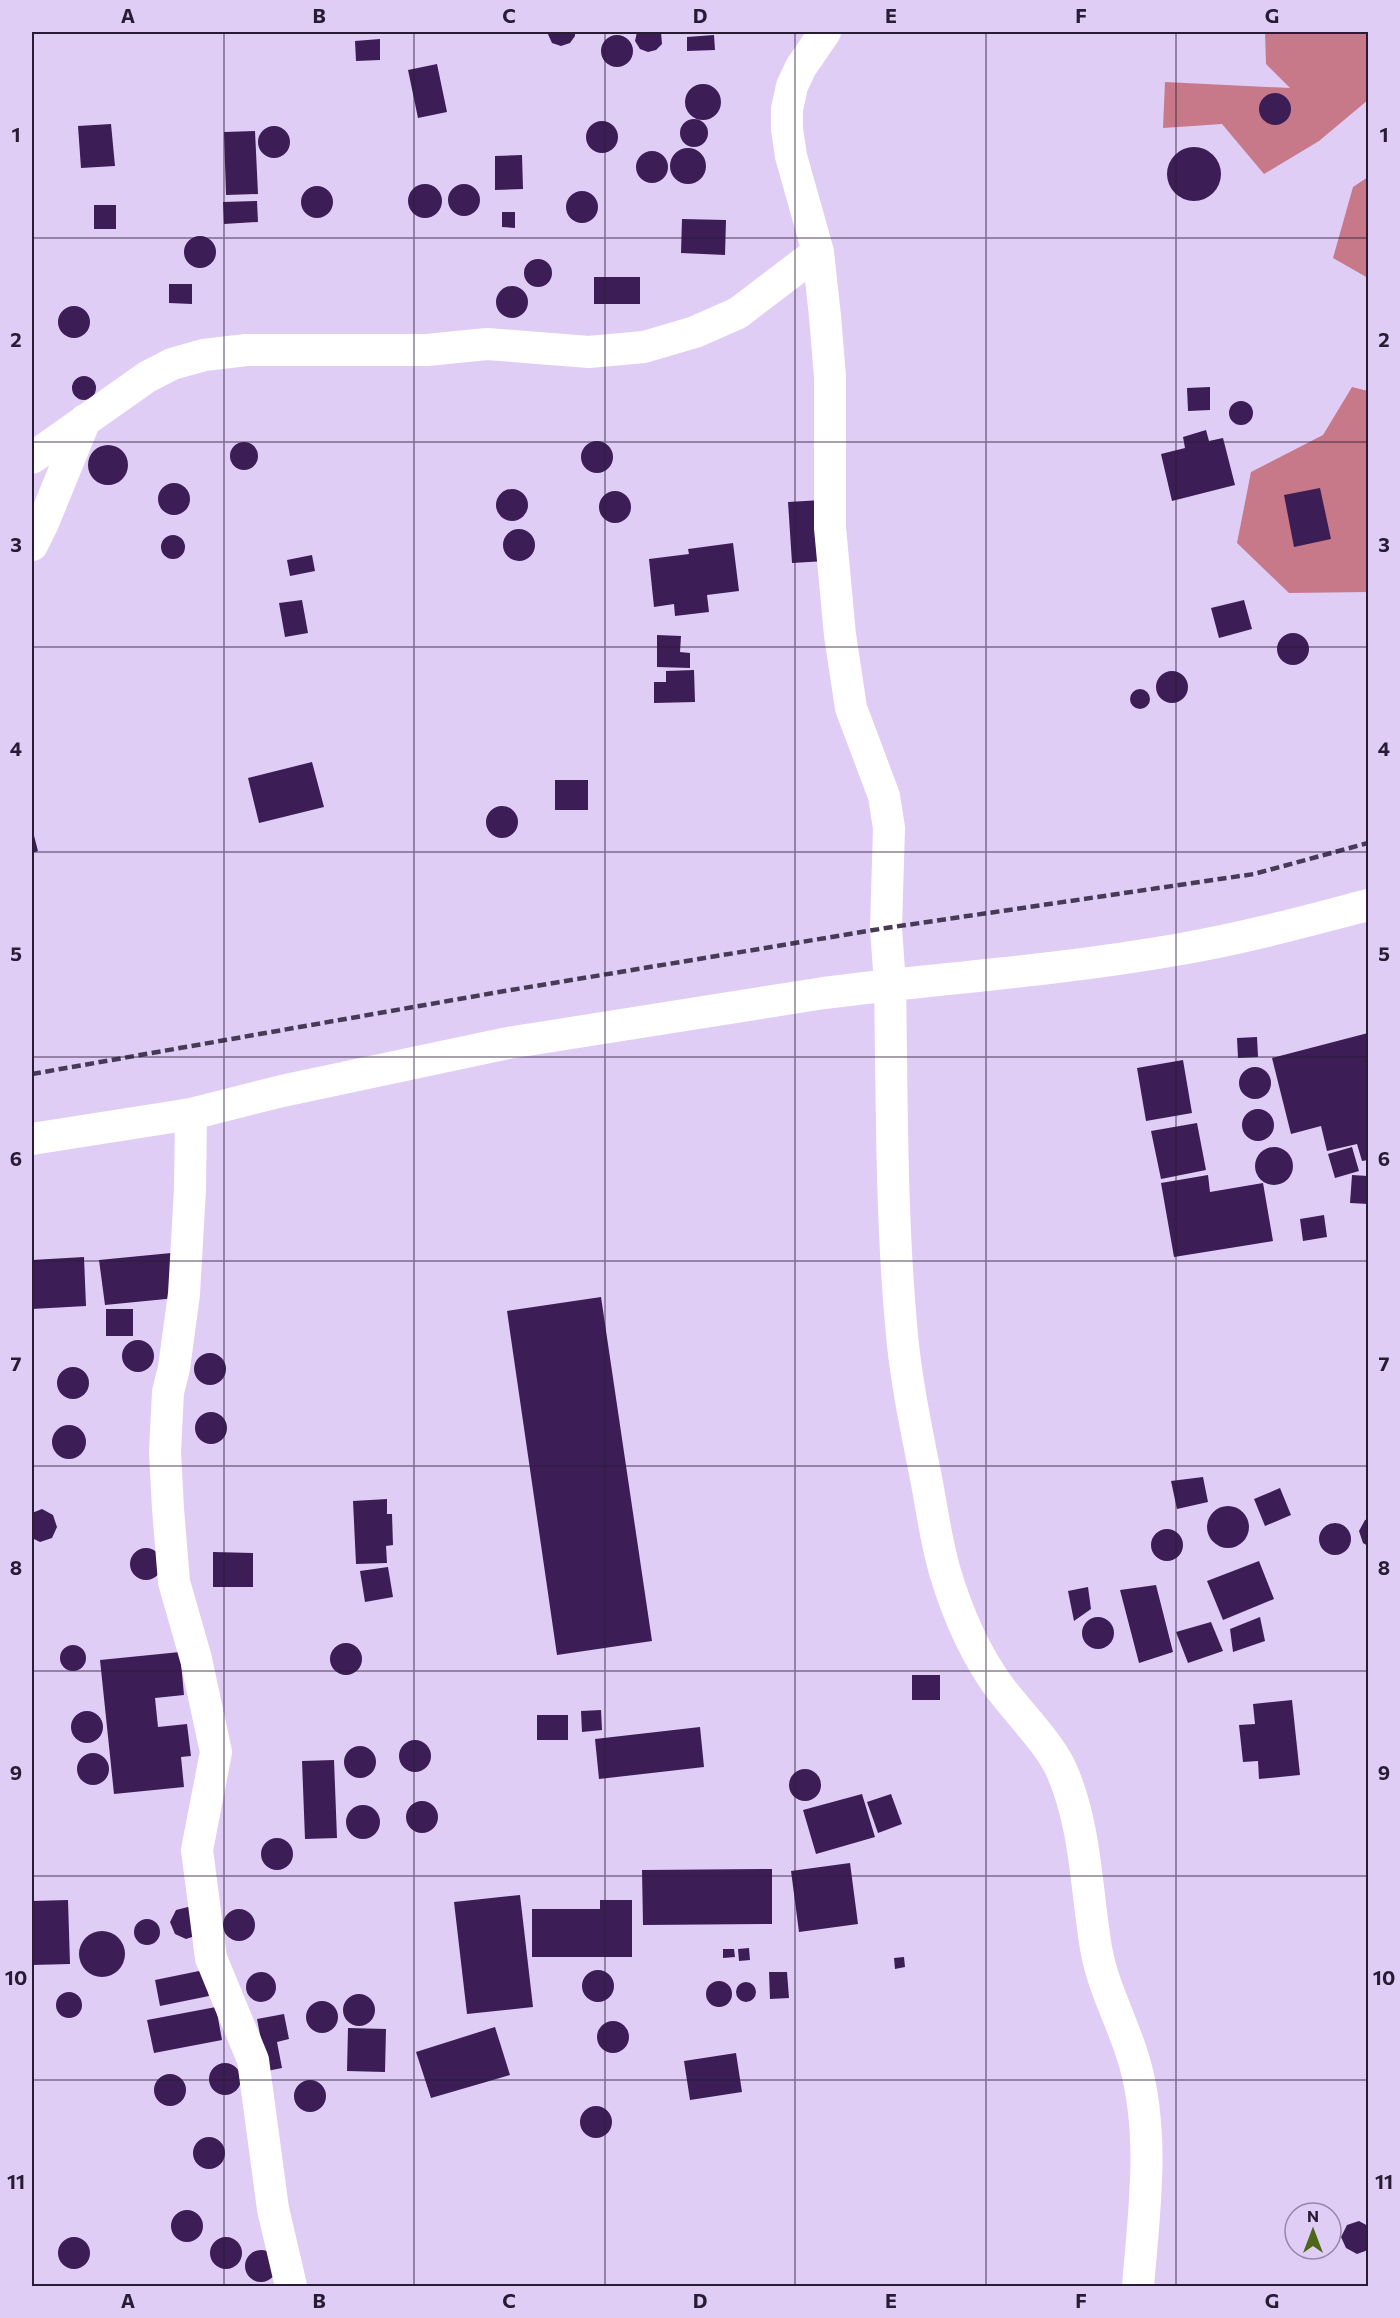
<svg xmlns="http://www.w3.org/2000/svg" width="1400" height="2318" font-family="Commissioner,sans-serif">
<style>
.forest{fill:#c77989}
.building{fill:#3c1d56}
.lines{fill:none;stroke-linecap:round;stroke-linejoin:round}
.street{stroke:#fff;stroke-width:32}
.rail{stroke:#483a56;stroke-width:4.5;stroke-dasharray:9 4.5;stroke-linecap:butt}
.grid{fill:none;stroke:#281b34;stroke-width:1.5;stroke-opacity:0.55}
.neatline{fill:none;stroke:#281b34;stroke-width:2}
.grid-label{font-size:20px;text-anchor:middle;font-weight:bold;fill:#281b34}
</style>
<rect width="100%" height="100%" fill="#e0cdf6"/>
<path class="forest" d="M1265 32H1368V100L1319 141 1264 174 1222 124 1163 128 1165 82 1290 88 1266 64Z
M1368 177V278L1333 258 1353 187Z
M1352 387 1368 391V592L1289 593 1237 543 1251 472 1323 435Z"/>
<path class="building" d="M547 32H575V36L570 43 561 46 552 43Z
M637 32H661L662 44 656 50 648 52 640 49 635 41Z
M714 35 715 50 687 51V37Z
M601 51a16 16 0 1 1 32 0a16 16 0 1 1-32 0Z
M380 39V60L356 61 355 41Z
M437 64 447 112 418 118 408 70Z
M685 102a18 18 0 1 1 36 0a18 18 0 1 1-36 0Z
M1259 109a16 16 0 1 1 32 0a16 16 0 1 1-32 0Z
M680 133a14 14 0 1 1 28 0a14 14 0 1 1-28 0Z
M586 137a16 16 0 1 1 32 0a16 16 0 1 1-32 0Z
M111 124 115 166 81 168 78 126Z
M258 142a16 16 0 1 1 32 0a16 16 0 1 1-32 0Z
M255 131 258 194 226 195 224 132Z
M1167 174a27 27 0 1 1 54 0a27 27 0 1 1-54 0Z
M670 166a18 18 0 1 1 36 0a18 18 0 1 1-36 0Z
M636 167a16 16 0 1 1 32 0a16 16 0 1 1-32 0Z
M522 155 523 189 495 190V156Z
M408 201a17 17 0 1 1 34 0a17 17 0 1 1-34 0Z
M448 200a16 16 0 1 1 32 0a16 16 0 1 1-32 0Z
M301 202a16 16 0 1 1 32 0a16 16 0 1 1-32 0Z
M566 207a16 16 0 1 1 32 0a16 16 0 1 1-32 0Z
M257 201 258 222 224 224 223 202Z
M94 205H116V229H94Z
M502 212H515V228L502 227Z
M682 219 726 220 725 255 681 253Z
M184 252a16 16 0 1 1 32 0a16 16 0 1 1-32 0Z
M524 273a14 14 0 1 1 28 0a14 14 0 1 1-28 0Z
M594 277H640V304H594Z
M169 284H192V304L169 303Z
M496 302a16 16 0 1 1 32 0a16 16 0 1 1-32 0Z
M58 322a16 16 0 1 1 32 0a16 16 0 1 1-32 0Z
M72 388a12 12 0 1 1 24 0a12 12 0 1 1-24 0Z
M1210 387V410L1188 411 1187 388Z
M1229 413a12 12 0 1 1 24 0a12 12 0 1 1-24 0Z
M1206 430 1209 441 1223 438 1235 485 1172 501 1161 454 1185 448 1183 437Z
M581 457a16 16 0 1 1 32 0a16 16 0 1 1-32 0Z
M230 456a14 14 0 1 1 28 0a14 14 0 1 1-28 0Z
M88 465a20 20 0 1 1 40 0a20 20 0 1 1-40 0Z
M158 499a16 16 0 1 1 32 0a16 16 0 1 1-32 0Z
M1320 488 1331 539 1294 547 1284 495Z
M496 505a16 16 0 1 1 32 0a16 16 0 1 1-32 0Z
M599 507a16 16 0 1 1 32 0a16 16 0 1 1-32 0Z
M822 500 826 561 792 563 788 502Z
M503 545a16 16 0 1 1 32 0a16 16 0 1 1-32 0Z
M161 547a12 12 0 1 1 24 0a12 12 0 1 1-24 0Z
M733 543 739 591 707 595 709 612 675 616 674 604 654 607 649 559 689 554 688 549Z
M312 555 315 571 290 576 287 560Z
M302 600 308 633 285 637 279 603Z
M1244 600 1252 629 1219 638 1211 608Z
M1277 649a16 16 0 1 1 32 0a16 16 0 1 1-32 0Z
M657 635 681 636 680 652 690 653V668L657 667Z
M694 670 695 702 654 703V682H666V671Z
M1156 687a16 16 0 1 1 32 0a16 16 0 1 1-32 0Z
M1130 699a10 10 0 1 1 20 0a10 10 0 1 1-20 0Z
M312 762 324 807 259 823 248 778Z
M555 780H588V810H555Z
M486 822a16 16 0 1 1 32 0a16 16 0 1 1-32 0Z
M32 828 38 851 32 853Z
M1368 1033V1160L1362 1161 1357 1144 1327 1151 1321 1126 1291 1134 1272 1058Z
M1257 1037 1258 1057 1238 1058 1237 1038Z
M1183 1060 1192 1113 1146 1121 1137 1068Z
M1239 1083a16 16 0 1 1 32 0a16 16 0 1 1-32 0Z
M1242 1125a16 16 0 1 1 32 0a16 16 0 1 1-32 0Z
M1197 1123 1206 1170 1161 1179 1151 1131Z
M1352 1147 1359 1171 1335 1178 1328 1154Z
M1255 1166a19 19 0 1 1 38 0a19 19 0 1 1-38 0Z
M1208 1175 1210 1192 1263 1183 1273 1241 1174 1257 1161 1183Z
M1352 1175 1368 1176V1204L1350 1203Z
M1324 1215 1327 1237 1303 1241 1300 1219Z
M171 1253 176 1298 105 1305 99 1260Z
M84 1257 86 1306 32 1309V1260Z
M601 1297 652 1641 557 1655 507 1311Z
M106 1309H133V1336H106Z
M122 1356a16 16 0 1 1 32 0a16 16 0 1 1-32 0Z
M194 1369a16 16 0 1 1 32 0a16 16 0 1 1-32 0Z
M57 1383a16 16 0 1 1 32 0a16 16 0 1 1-32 0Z
M195 1428a16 16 0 1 1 32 0a16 16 0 1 1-32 0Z
M52 1442a17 17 0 1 1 34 0a17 17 0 1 1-34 0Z
M1203 1477 1208 1502 1177 1509 1171 1481Z
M1280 1488 1291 1515 1265 1526 1254 1499Z
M387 1499V1514H392L393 1545 386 1546 387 1563 356 1564 353 1501Z
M1207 1527a21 21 0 1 1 42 0a21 21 0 1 1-42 0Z
M42 1509 53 1515 57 1527 52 1538 40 1542 32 1538V1513Z
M1368 1519V1546L1363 1543 1359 1531 1365 1520Z
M1319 1539a16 16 0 1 1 32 0a16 16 0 1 1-32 0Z
M1151 1545a16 16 0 1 1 32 0a16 16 0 1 1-32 0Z
M130 1564a16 16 0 1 1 32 0a16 16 0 1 1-32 0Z
M213 1552 253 1553V1587H213Z
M1259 1561 1274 1599 1223 1620 1207 1581Z
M388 1567 393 1597 365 1602 360 1571Z
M1156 1585 1173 1652 1139 1663 1120 1590Z
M1088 1587 1091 1609 1074 1621 1068 1591Z
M1260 1617 1265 1641 1233 1652 1230 1629Z
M1082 1633a16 16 0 1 1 32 0a16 16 0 1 1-32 0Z
M1211 1622 1223 1651 1188 1663 1176 1632Z
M330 1659a16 16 0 1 1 32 0a16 16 0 1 1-32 0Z
M60 1658a13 13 0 1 1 26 0a13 13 0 1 1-26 0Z
M180 1652 184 1695 155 1698 158 1727 187 1724 191 1756 181 1757 184 1787 114 1794 100 1660Z
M912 1675H940V1700H912Z
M1292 1700 1300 1775 1259 1779 1258 1761 1243 1762 1239 1725 1255 1724 1253 1704Z
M601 1710 602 1730 582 1732 581 1711Z
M71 1727a16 16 0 1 1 32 0a16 16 0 1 1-32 0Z
M537 1715H568V1740H537Z
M700 1727 704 1767 599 1779 595 1739Z
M399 1756a16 16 0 1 1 32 0a16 16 0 1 1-32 0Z
M344 1762a16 16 0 1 1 32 0a16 16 0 1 1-32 0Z
M77 1769a16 16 0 1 1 32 0a16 16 0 1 1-32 0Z
M334 1760 337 1838 305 1839 302 1761Z
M789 1785a16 16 0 1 1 32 0a16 16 0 1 1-32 0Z
M862 1794 875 1837 816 1854 803 1810Z
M891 1794 902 1824 878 1833 867 1802Z
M406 1817a16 16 0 1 1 32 0a16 16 0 1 1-32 0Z
M346 1822a17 17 0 1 1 34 0a17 17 0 1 1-34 0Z
M261 1854a16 16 0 1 1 32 0a16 16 0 1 1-32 0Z
M850 1863 858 1924 799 1932 791 1871Z
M772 1869V1924L643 1925 642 1870Z
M520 1895 533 2007 467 2014 454 1902Z
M68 1900 70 1964 32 1965V1901Z
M600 1900H632V1957H532V1909H600Z
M188 1907 199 1912 198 1935 186 1939 175 1934 170 1922 176 1910Z
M223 1925a16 16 0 1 1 32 0a16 16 0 1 1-32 0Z
M134 1932a13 13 0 1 1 26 0a13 13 0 1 1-26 0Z
M79 1954a23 23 0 1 1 46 0a23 23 0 1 1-46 0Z
M749 1948 750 1960 739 1961 738 1949Z
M723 1949H734L735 1957 723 1958Z
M904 1957 905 1967 895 1969 894 1958Z
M204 1970 209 1996 160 2006 155 1980Z
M582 1986a16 16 0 1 1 32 0a16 16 0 1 1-32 0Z
M769 1972H787L789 1998 770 1999Z
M246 1987a15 15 0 1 1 30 0a15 15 0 1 1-30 0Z
M706 1994a13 13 0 1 1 26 0a13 13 0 1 1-26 0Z
M736 1992a10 10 0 1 1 20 0a10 10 0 1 1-20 0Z
M56 2005a13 13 0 1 1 26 0a13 13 0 1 1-26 0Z
M343 2010a16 16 0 1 1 32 0a16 16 0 1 1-32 0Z
M306 2017a16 16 0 1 1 32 0a16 16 0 1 1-32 0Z
M216 2007 222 2040 154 2053 147 2020Z
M284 2014 289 2039 277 2042 282 2068 267 2071 257 2019Z
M597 2037a16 16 0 1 1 32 0a16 16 0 1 1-32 0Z
M495 2027 510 2075 431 2098 416 2052Z
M348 2028 386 2029 385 2072 347 2071Z
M736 2053 742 2092 690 2100 684 2061Z
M209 2079a16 16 0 1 1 32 0a16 16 0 1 1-32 0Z
M154 2090a16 16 0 1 1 32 0a16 16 0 1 1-32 0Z
M294 2096a16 16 0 1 1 32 0a16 16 0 1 1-32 0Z
M580 2122a16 16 0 1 1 32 0a16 16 0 1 1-32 0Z
M193 2153a16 16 0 1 1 32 0a16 16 0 1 1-32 0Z
M171 2226a16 16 0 1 1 32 0a16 16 0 1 1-32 0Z
M1359 2221 1368 2226V2250L1357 2254 1346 2248 1341 2237 1347 2225Z
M58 2253a16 16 0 1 1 32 0a16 16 0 1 1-32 0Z
M210 2253a16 16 0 1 1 32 0a16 16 0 1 1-32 0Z
M245 2266a16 16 0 1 1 32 0a16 16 0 1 1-32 0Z"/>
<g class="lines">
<path class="street" d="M32 458 147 377 172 364 204 355 246 350H427L487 344 589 352 644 347 695 332 738 313 818 252
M32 545 43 523 85 420
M191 1114 190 1189 184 1294 174 1368 168 1392 165 1452 168 1509 174 1582 196 1659 216 1752 197 1850 211 1958 253 2060 273 2209 291 2286
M32 1139 191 1114 282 1091 508 1043 824 993 890 985 886 928 889 828 884 796 851 708 840 635 830 528V377L825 316 818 252 791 156 787 129V109L792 86 801 67 825 32
M1138 2286C1144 2213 1155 2136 1135 2064 1124 2024 1103 1989 1096 1948 1086 1888 1086 1825 1061 1769 1049 1743 1018 1712 1000 1688 975 1654 957 1612 945 1572 936 1541 932 1509 926 1478 916 1428 905 1376 901 1324 891 1212 892 1098 890 985 988 975 1085 966 1181 949 1245 938 1307 921 1368 905"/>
<path class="rail" d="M32 1074 499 992 886 928 1254 874 1368 843"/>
</g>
<path class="grid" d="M224 32V2286M414 32V2286M605 32V2286M795 32V2286M986 32V2286M1176 32V2286M32 238H1368M32 442H1368M32 647H1368M32 852H1368M32 1057H1368M32 1261H1368M32 1466H1368M32 1671H1368M32 1876H1368M32 2080H1368"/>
<rect width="1400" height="2318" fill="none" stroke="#e0cdf6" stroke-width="66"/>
<g transform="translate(1313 2231)"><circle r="28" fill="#e0cdf6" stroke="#9686a8" stroke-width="1.5"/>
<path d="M0-4.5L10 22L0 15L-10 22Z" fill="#4d6718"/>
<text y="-9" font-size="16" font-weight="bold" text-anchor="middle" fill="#281b34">N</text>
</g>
<rect x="33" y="33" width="1334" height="2252" class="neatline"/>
<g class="grid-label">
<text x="128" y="23">A</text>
<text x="319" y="23">B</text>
<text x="509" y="23">C</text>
<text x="700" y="23">D</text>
<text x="891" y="23">E</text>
<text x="1081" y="23">F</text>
<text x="1272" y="23">G</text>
<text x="16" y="142">1</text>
<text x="1384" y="142">1</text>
<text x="16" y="347">2</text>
<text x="1384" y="347">2</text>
<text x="16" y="552">3</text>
<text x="1384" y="552">3</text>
<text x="16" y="756">4</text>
<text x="1384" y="756">4</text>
<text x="16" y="961">5</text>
<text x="1384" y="961">5</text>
<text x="16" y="1166">6</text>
<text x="1384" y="1166">6</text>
<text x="16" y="1371">7</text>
<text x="1384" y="1371">7</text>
<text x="16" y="1575">8</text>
<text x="1384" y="1575">8</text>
<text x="16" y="1780">9</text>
<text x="1384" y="1780">9</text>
<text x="16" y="1985">10</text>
<text x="1384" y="1985">10</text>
<text x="16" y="2189">11</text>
<text x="1384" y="2189">11</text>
<text x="128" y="2308">A</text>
<text x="319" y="2308">B</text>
<text x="509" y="2308">C</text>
<text x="700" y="2308">D</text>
<text x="891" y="2308">E</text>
<text x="1081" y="2308">F</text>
<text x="1272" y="2308">G</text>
</g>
</svg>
